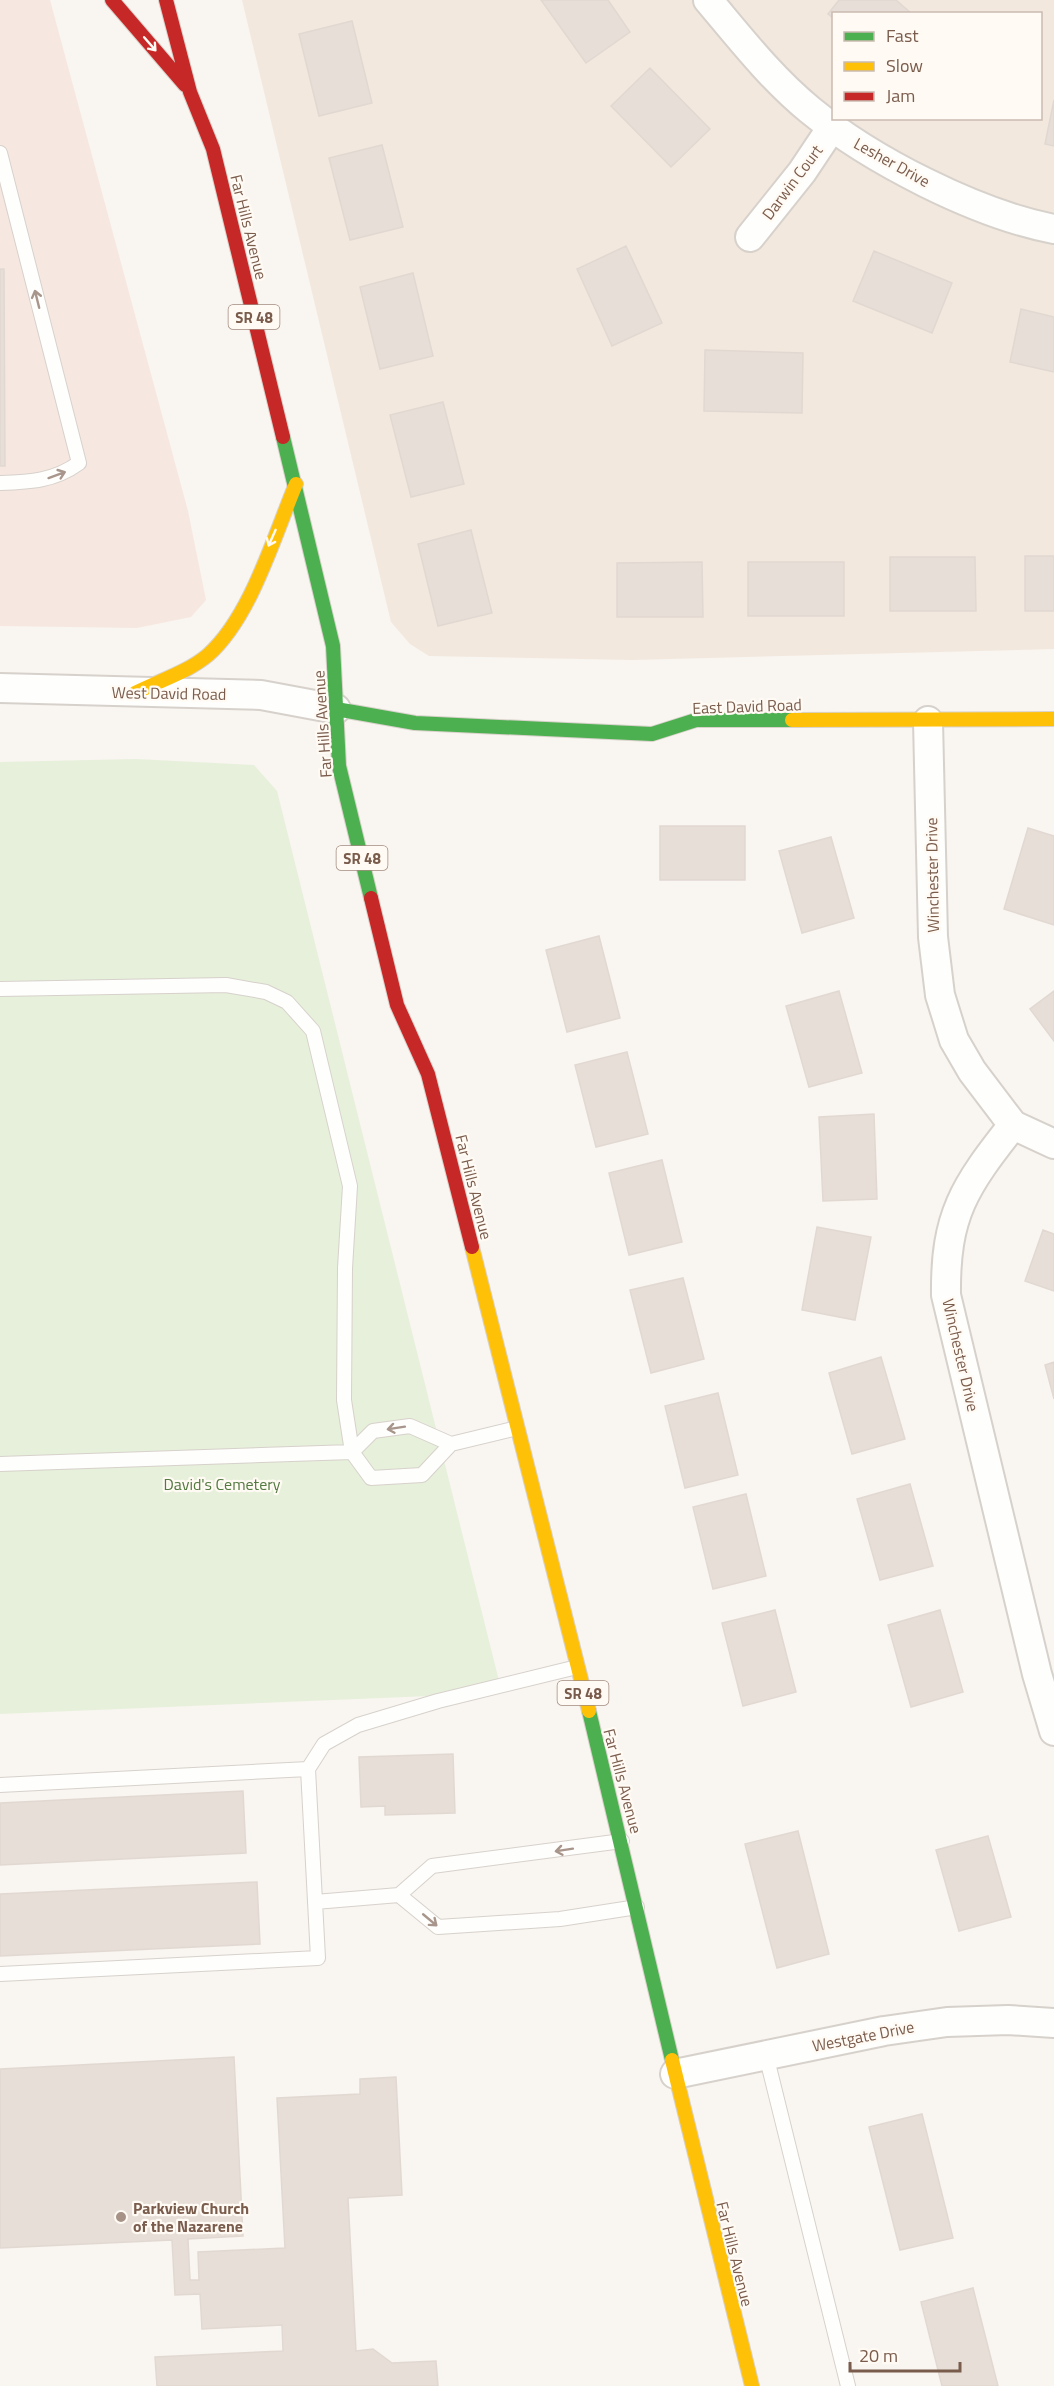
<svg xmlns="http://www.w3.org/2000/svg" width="1054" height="2386" font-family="'Titillium Web',sans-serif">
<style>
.residential{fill:#f2e8de;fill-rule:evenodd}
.commercial{fill:#f6e8e1}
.green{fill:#e7f0db}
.building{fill:#e6ded7;stroke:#e2d8d2;stroke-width:1.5}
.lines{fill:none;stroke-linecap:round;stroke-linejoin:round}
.lane-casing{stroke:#d7d1cb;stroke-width:16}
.street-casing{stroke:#d7d1cb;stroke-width:32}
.fast-casing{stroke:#d9d2cb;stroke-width:16}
.slow-casing{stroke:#d9d2cb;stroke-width:16}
.jam-casing{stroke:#d9d2cb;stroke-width:16}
.lane{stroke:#fefefd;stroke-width:14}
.street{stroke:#fefefd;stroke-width:28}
.fast{stroke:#4caf50;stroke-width:14}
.slow{stroke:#ffc107;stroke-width:14}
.jam{stroke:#c62828;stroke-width:14}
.oneway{stroke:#fffaf3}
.oneway2{stroke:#a8958b}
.poi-dot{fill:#a69286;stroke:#fffaf3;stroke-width:2}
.labels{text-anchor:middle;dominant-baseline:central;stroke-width:4.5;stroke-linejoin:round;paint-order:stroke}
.shield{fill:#fffaf3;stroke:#a28b7f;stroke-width:1.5}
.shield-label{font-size:15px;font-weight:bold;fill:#7a5c4d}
.street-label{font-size:16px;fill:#7a5c4d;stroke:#fffaf3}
.park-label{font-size:16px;fill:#537a41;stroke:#fffaf3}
.poi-label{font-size:16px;font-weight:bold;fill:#7a5c4d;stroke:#fffaf3;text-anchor:start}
</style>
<rect width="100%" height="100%" fill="#f9f5f0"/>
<path class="residential" d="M242 0H1054V649L632 660 429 656 410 644 391 622ZM834 14H1040V118H834Z"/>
<path class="commercial" d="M0 0H50L188 511 206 600 191 617 137 628 0 626Z"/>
<path class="green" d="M136 759 254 765 277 791 502 1693 0 1714V762Z"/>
<path class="building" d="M541 0H608L630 32 586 63Z
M839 0H896L912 14H834V19L828 14Z
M352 21 372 103 319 116 299 34Z
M650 68 710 129 671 167 611 106Z
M1054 100V146L1045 144Z
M382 145 403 227 350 240 329 158Z
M626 246 662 323 612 346 577 269Z
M874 251 952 283 932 333 853 301Z
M0 269H4L5 466H0Z
M413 273 433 356 380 369 360 287Z
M1021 309 1054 317V372L1010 362Z
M705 350 803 353 802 413 704 411Z
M443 402 464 484 411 497 390 415Z
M471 530 492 613 438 626 418 544Z
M1025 556H1054V611H1025Z
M890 557H975L976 611H890Z
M702 562 703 617H617V563Z
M748 562H844V616H748Z
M660 826H745V880H660Z
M1028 828 1054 836V925L1004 909Z
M831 837 854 918 802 933 779 851Z
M599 936 620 1018 567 1032 546 950Z
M839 991 862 1073 809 1087 786 1006Z
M1054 991V1041L1030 1009Z
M627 1052 648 1134 596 1147 575 1065Z
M874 1114 877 1199 823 1201 819 1117Z
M662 1160 682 1242 629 1255 609 1173Z
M817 1227 871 1237 855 1320 802 1310Z
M1043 1230 1054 1234V1291L1025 1281Z
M683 1278 704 1359 651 1373 630 1290Z
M881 1357 905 1439 852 1454 829 1373Z
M1054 1362V1399L1045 1365Z
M718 1393 738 1475 685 1488 665 1406Z
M910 1484 933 1566 880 1580 857 1499Z
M746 1494 766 1576 713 1589 693 1507Z
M775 1610 796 1692 743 1706 722 1623Z
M940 1610 963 1692 911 1707 888 1625Z
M453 1754 455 1813 385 1815V1806L361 1807 359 1757Z
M243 1791 246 1853 0 1865V1803Z
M798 1831 829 1954 777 1968 745 1844Z
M988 1836 1011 1917 959 1931 936 1850Z
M257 1882 260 1944 0 1956V1894Z
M234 2057 243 2236 188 2239 190 2280H199L198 2252 285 2248 277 2098 360 2094V2079L396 2077 402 2195 348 2198 356 2351 373 2349 392 2363 436 2361 438 2386H157L155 2357 283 2351 282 2325 202 2329 200 2294 175 2295 172 2240 0 2248V2069Z
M922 2114 953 2238 900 2250 869 2127Z
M973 2288 998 2386H942L921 2302Z"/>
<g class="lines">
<defs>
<path id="lane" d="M0 153 79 463C54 481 30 482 0 483
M0 989 226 985 266 992 287 1002 313 1031 350 1186 345 1268 344 1400 352 1452 0 1464
M451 1444 410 1426 373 1431 352 1452 371 1478 422 1475 451 1444 517 1428
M308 1769 324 1744 358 1725 438 1701 577 1667
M0 1785 308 1769 318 1958 0 1974
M622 1841 432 1866 399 1895 438 1927 560 1919 637 1907
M315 1902 399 1895
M766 2055 848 2386"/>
<path id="street" d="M708 0C740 38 771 78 810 110 871 160 976 214 1054 229
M750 237 802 172 832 127
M0 688 261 695 336 709
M928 721 933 937 940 995 954 1040 972 1071 1013 1125 1054 1144
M1013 1125C964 1187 945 1215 946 1295L1037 1674 1054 1731
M675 2074 884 2031 947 2022 1008 2020 1054 2023"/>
<path id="fast" d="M283 437 333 646 339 766 371 898
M336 709 415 723 652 734 696 720H792
M589 1711 672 2060"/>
<path id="slow" d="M135 693C159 681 188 672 208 655 251 617 274 536 296 484
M792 720 1054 719
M472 1247 589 1711
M672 2060 752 2386"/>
<path id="jam" d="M112 0 185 85
M166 0 190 92 213 149 283 437
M371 898 397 1005 428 1074 472 1247"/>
</defs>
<use href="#lane" class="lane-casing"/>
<use href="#street" class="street-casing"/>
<use href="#fast" class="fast-casing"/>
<use href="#slow" class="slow-casing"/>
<use href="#jam" class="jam-casing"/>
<use href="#lane" class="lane"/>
<use href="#street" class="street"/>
<use href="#fast" class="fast"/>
<use href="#slow" class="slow"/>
<use href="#jam" class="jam"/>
</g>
<defs><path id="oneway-shaft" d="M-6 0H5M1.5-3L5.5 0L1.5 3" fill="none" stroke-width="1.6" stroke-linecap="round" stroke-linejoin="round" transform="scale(1.5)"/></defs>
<g class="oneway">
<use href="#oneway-shaft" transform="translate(150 44) rotate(49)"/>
<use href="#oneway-shaft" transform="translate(272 538) rotate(114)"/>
</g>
<g class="oneway2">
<use href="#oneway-shaft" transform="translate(37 299) rotate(-104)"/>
<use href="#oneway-shaft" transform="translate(57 475) rotate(-20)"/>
<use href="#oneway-shaft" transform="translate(396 1428) rotate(171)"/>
<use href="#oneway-shaft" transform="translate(564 1850) rotate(171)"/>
<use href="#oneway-shaft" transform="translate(430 1920) rotate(40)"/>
</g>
<circle class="poi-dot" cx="121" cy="2217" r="6"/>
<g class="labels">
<g class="shield">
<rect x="228.5" y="305" width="51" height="24" rx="4.5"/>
<rect x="336.5" y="846" width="51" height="24" rx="4.5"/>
<rect x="557.5" y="1681" width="51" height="24" rx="4.5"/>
</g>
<g class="shield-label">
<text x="254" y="317">SR 48</text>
<text x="362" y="858">SR 48</text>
<text x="583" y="1693">SR 48</text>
</g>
<g class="street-label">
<text transform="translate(892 162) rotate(29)">Lesher Drive</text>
<text transform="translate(792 182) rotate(-53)">Darwin Court</text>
<text transform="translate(249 227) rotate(76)">Far Hills Avenue</text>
<text transform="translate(169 693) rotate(1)">West David Road</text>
<text transform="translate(747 706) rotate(-2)">East David Road</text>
<text transform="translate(322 724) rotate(-94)">Far Hills Avenue</text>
<text transform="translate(932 875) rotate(-91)">Winchester Drive</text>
<text transform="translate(474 1187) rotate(76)">Far Hills Avenue</text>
<text transform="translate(961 1355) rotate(77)">Winchester Drive</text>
<text transform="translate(623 1781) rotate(75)">Far Hills Avenue</text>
<text transform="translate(863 2036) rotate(-11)">Westgate Drive</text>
<text transform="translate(735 2254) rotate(76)">Far Hills Avenue</text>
</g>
<g class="park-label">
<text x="222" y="1484">David's Cemetery</text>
</g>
<g class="poi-label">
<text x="133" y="2208">Parkview Church<tspan x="133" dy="18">of the Nazarene</tspan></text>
</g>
</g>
<rect x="832" y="12" width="210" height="108" fill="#fffaf3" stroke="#cabbb1" stroke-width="1.5"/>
<rect x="844" y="32" width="30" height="9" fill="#4caf50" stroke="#cabbb1" stroke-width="1.5"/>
<text x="886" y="42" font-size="18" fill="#7a5c4d">Fast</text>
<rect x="844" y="62" width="30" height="9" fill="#ffc107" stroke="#cabbb1" stroke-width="1.5"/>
<text x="886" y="72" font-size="18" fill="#7a5c4d">Slow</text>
<rect x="844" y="92" width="30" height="9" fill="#c62828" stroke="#cabbb1" stroke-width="1.5"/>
<text x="886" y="102" font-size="18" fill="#7a5c4d">Jam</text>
<path d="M850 2362v9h110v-9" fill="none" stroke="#7a5c4d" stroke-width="3"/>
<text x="859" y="2362" font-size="18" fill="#7a5c4d" stroke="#fffaf3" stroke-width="4.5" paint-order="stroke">20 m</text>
</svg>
